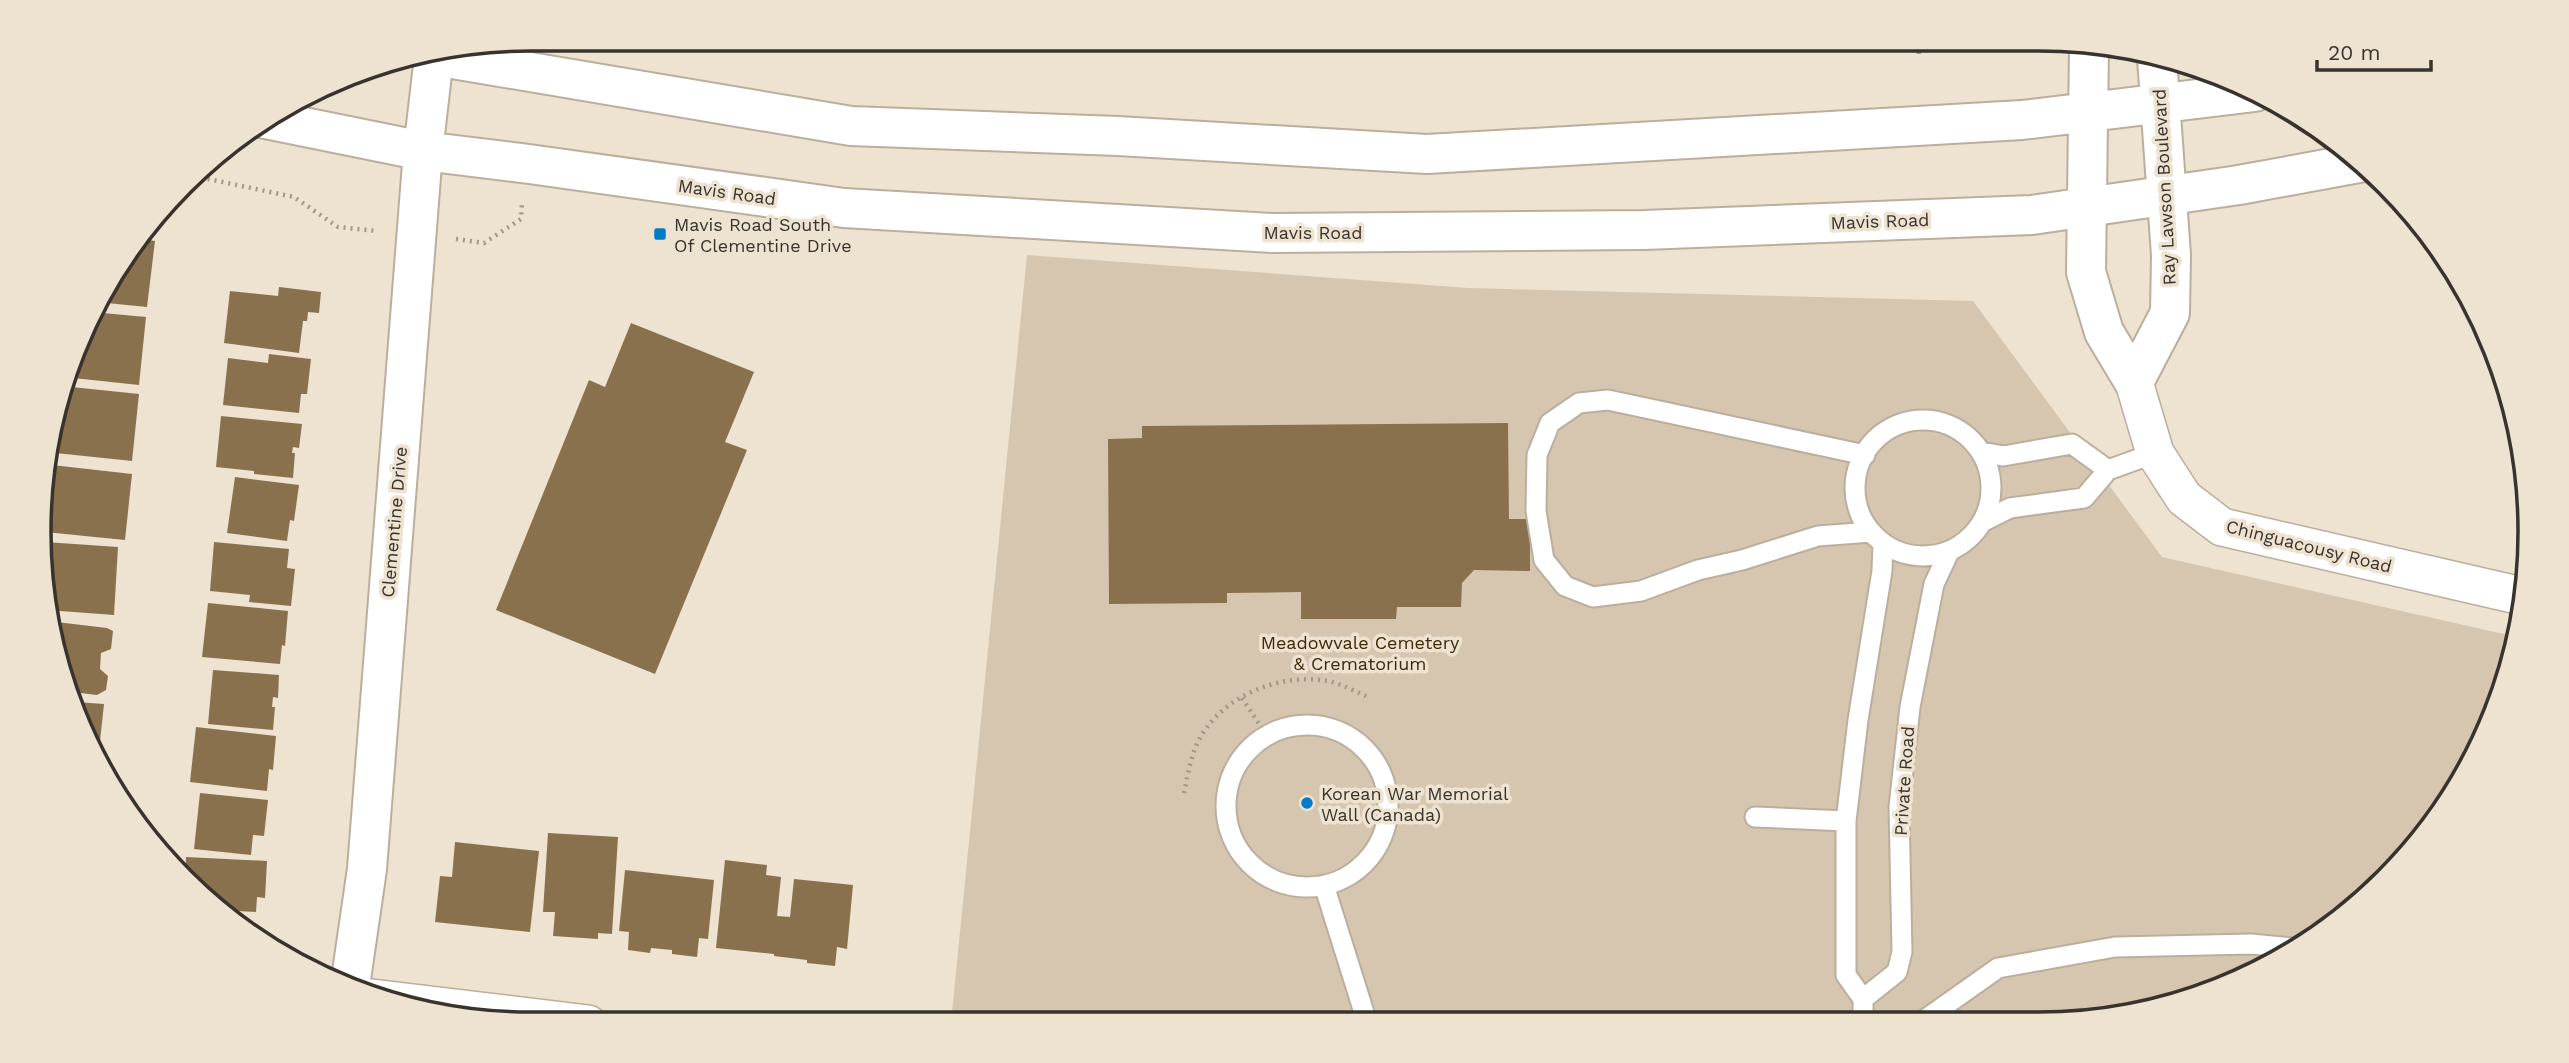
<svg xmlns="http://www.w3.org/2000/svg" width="2569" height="1063" font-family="'Work Sans',sans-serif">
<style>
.green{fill:#d7c6af}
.building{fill:#8a714e}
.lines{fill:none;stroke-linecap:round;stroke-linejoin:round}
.lane-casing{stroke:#baaf9e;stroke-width:23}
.street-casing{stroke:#baaf9e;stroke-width:40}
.secondary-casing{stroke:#baaf9e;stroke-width:42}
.path{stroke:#a0978a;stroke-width:4.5;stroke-dasharray:2 5;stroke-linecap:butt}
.lane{stroke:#fff;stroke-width:19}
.street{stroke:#fff;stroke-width:37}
.secondary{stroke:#fff;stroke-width:38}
.poi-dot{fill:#007dc6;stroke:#eee2d0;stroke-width:2.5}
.labels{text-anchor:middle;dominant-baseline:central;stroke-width:7;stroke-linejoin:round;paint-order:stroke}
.street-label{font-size:18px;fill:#38332d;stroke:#eee2d0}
.poi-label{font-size:18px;fill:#38332d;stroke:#eee2d0;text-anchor:start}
.park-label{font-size:18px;fill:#3d2a0a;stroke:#eee2d0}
.rim{fill:none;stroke:#38332d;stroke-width:3.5}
</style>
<rect width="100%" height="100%" fill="#eee2d0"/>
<path class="green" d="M1027 255 1468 288 1973 301 2162 557 2517 637 2504 690 2448 805 2362 902 2255 974 2102 1020 951 1023Z"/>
<path class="building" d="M142 239 155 241 147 307 97 302 104 285Z
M279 287 321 292 319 313 308 312 307 321H303L299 353 224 343 230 291 278 296Z
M92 312 146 317 139 385 64 377Z
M631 323 754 372 725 442 747 450 655 674 496 610 589 380 605 387Z
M269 354 311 359 307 394H301L299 413 223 405 228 358 268 363Z
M62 386 139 394 132 461 46 452Z
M221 416 302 424 299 448 293 447 292 453H295L293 478 254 474V471L216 467Z
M1508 423 1509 519H1530V571L1474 570 1462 583 1461 607H1397L1396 619H1301V592L1227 593V603L1109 604 1108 439 1142 438V426Z
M43 464 132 474 125 540 45 532Z
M235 477 299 485 294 521 290 520 287 541 227 533Z
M45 542 118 547 114 615 47 610Z
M214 542 289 549 287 568 295 569 291 606 249 602 250 595 210 591Z
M208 603 288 611 285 646 282 645 280 664 202 657Z
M48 621 107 628 113 631 111 649 101 653 100 669 108 676 106 690 97 695 72 692 48 627Z
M213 670 279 675 278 698 273 697 272 707H275L273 730 208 724Z
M76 702 104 704 98 760Z
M196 727 276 736 273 770 269 769 267 791 190 782Z
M200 793 268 800 264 836 253 835 251 855 194 849Z
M548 833 618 837 612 934 598 933V939L553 936 555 912H543Z
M455 842 539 851 530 932 435 922 440 876 452 877Z
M186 857 267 861 265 898 257 897 256 912 218 910 185 880Z
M725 860 767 865 766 875 781 877 777 916 790 917 794 879 853 885 847 949 837 947 835 966 807 963V960L774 956V954L716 948Z
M625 870 714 880 708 939 699 938 697 957 672 954V950L651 948 650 953 628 950 629 932 619 931Z"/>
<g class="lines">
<defs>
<path id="lane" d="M1855 488a68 68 0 1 1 136 0a68 68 0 1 1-136 0Z
M1982 452 2003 456 2072 444 2108 470
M1865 455 1608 400 1579 403 1550 423 1537 455 1536 511 1544 560 1565 586 1593 597 1641 591 1698 570 1742 560 1818 536 1871 532
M1984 521 2010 508 2084 498 2108 470 2155 453
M1226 806a81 81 0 1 1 162 0a81 81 0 1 1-162 0Z
M1755 817 1846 821
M1324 885 1367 1022
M1863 999 1897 972 1902 952 1899 807 1910 707 1934 584 1949 552
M1863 1021V999L1846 975V821L1858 720 1882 571 1883 543
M1923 1021 1998 968 2115 947 2251 944 2294 948"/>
<path id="street" d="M2134 382 2155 453 2184 498 2222 527 2526 597
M372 998 588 1024"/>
<path id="secondary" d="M2089 47 2086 272 2104 332 2134 382
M429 55 851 126 1118 136 1427 154 2022 120 2255 92
M265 119 423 151 529 164 844 208 1273 233 1644 230 2032 215 2239 185 2364 162
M2134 382 2170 313 2171 255 2157 58
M350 986 367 869 423 151 434 57"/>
</defs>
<use href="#lane" class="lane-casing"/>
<use href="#street" class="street-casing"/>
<use href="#secondary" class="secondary-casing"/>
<path class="path" d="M588 38 630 41 649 38
M1918 38 1919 55
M194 176 294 197 338 227 377 231
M456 239 484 243 521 219 522 204
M1242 698 1267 736
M1184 793C1188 774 1191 753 1201 736 1226 694 1281 673 1328 681 1342 684 1356 692 1368 697"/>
<use href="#lane" class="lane"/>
<use href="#street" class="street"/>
<use href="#secondary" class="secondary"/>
</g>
<g class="poi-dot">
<rect x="653" y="227" width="14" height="14" rx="3.5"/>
<circle cx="1307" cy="803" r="7"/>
</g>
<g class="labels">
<g class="street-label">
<text transform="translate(2164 187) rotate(-93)">Ray Lawson Boulevard</text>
<text transform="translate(727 192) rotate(8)">Mavis Road</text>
<text transform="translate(1880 221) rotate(-2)">Mavis Road</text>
<text x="1313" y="232">Mavis Road</text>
<text transform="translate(394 522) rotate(-85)">Clementine Drive</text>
<text transform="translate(2309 546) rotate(14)">Chinguacousy Road</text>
<text transform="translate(1904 781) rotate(-86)">Private Road</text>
</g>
<g class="poi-label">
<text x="674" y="224">Mavis Road South<tspan x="674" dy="21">Of Clementine Drive</tspan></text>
<text x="1321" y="793">Korean War Memorial<tspan x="1321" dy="21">Wall (Canada)</tspan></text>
</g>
<g class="park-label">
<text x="1360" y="642">Meadowvale Cemetery<tspan x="1360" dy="21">&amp; Crematorium</tspan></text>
</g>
</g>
<path d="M0 0H2569V1063H0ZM531 51H2038A480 480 0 0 1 2518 531V532A480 480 0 0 1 2038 1012H531A480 480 0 0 1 51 532V531A480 480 0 0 1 531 51Z" fill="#eee2d0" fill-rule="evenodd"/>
<path class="rim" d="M531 51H2038A480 480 0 0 1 2518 531V532A480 480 0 0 1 2038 1012H531A480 480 0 0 1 51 532V531A480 480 0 0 1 531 51Z"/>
<path d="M2317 60v10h114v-10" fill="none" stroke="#38332d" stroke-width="3.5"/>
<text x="2328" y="60" font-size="21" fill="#38332d" stroke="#eee2d0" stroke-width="5" paint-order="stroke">20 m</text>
</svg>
